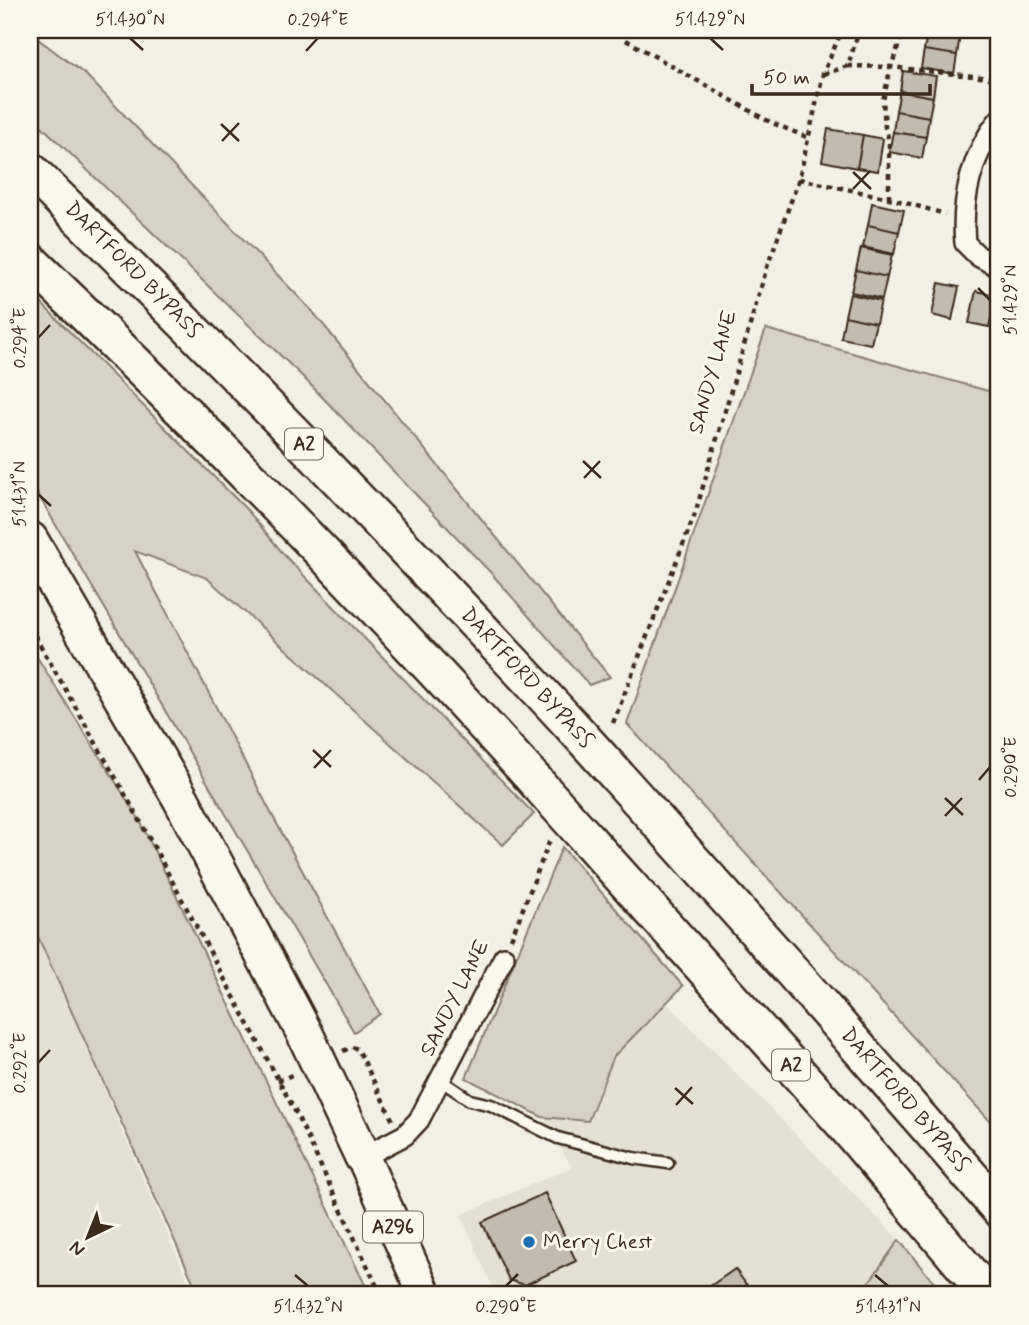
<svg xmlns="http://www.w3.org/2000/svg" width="1029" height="1325" font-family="Mynerve,sans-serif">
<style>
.built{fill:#e5dfd4}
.green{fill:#d8d1c6;stroke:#8a7e72;stroke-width:2}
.building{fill:#c3bbb0;stroke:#3b2a1e;stroke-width:2}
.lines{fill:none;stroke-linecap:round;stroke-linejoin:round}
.lane-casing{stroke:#3b2a1e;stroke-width:15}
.street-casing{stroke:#3b2a1e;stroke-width:24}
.primary-casing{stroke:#3b2a1e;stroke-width:37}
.highway-casing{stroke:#3b2a1e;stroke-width:40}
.path{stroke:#3b2a1e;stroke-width:4.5;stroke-dasharray:5 5;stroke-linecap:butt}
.lane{stroke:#fbf7ec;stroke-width:10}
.street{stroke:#fbf7ec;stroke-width:19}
.primary{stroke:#fbf7ec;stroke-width:32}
.highway{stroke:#fbf7ec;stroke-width:35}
.highway-bridge-casing{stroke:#3b2a1e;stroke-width:40;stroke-linecap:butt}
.highway-bridge{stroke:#fbf7ec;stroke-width:35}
.ticks{fill:none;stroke:#3b2a1e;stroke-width:2.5}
.poi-dot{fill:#1f6fb2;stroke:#fbf7ec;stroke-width:2.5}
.labels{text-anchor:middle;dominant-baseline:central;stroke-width:6;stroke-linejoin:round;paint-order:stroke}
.shield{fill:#fbf7ec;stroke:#75685c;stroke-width:2}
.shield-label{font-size:19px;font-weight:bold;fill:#3b2a1e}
.street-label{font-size:21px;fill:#3b2a1e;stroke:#fbf7ec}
.poi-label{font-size:21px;fill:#3b2a1e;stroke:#fbf7ec;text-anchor:start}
.neatline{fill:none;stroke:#3b2a1e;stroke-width:2.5}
.ticks-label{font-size:18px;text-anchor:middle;fill:#3b2a1e}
</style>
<rect width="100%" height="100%" fill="#f3efe4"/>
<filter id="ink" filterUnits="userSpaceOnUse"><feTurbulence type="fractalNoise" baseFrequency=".0143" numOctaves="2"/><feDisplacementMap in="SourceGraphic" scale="14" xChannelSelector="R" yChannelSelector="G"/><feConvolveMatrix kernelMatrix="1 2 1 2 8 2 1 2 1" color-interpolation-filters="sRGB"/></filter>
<g filter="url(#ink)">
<path class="built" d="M30 920 194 1295H30Z
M667 1003 899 1240 860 1295H496L461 1215 572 1167 542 1117 588 1121 614 1056Z"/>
<path class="green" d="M30 33 86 75 313 312 610 677 589 685 491 573 303 377 30 115Z
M30 292 249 512 286 557 534 814 503 845 207 578 135 551 270 811 380 1014 354 1032 30 481Z
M766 329 999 394V1131L627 724Z
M30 646 139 819 370 1295H199L30 919Z
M562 847 683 986 614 1056 588 1121 542 1117 466 1078Z
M899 1240 944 1295H860Z"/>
<path class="building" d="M928 30 960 35 957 55 924 50Z
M924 50 957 55 954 74 921 68Z
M903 71 936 76 933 97 900 91Z
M900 91 933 97 929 117 896 111Z
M896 111 929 117 926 137 893 132Z
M828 129 863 135 857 168 822 161Z
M893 132 926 137 922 158 889 152Z
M863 135 883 139 878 171 857 168Z
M872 203 904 210 899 232 868 225Z
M868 225 899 232 894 254 863 247Z
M861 248 892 255 887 277 856 270Z
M856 270 887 277 882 299 851 292Z
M939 283 959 287 952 320 932 315Z
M976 291 996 295 989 327 969 323Z
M850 294 881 301 876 323 845 316Z
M845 316 876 323 871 344 841 338Z
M545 1193 576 1261 525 1285 509 1280 482 1222Z
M735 1269 754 1295H699V1294Z"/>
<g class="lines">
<defs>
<path id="lane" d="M440 1080 470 1100 491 1105 558 1138 633 1158 668 1163"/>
<path id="street" d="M999 120C972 153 961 200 965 243L978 256 999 267
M363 1157 405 1135 419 1120 504 957"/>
<path id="primary" d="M363 1157 425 1295"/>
<path id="highway" d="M30 170C215 350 395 535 571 725
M30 261C205 429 375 603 538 784
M30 540 181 799 305 1034 363 1157
M618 777 789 968 999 1209
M589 841 843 1123 988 1295"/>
</defs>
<use href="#lane" class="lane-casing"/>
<use href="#street" class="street-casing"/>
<use href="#primary" class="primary-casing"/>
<use href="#highway" class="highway-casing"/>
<path class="path" d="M626 40 770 122 809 138
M848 66 891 67 904 30
M824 74 848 66 859 30
M799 179 889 198 945 214
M889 198V140L885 127 883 100 891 67 999 79
M30 627 139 819 296 1113 381 1295
M613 723 695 514 766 270 799 179 823 74 842 30
M511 939 550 840
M343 1051 352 1047 358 1049 393 1121
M278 1081 294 1074"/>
<use href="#lane" class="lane"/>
<use href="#street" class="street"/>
<use href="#primary" class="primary"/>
<use href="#highway" class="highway"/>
<defs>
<path id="highway-bridge" d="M571 725 618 777
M538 784 589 841"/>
</defs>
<use href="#highway-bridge" class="highway-bridge-casing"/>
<use href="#highway-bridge" class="highway-bridge"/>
</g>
</g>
<path class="ticks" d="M130 38 143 50M710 38 723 50M306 51 318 38M221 124 239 141M222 141 239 123M853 172 871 189M853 189 870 171M978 288 990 300M38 338 50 325M583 461 601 478M584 478 600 461M38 494 51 506M313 750 331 767M314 768 331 750M979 780 990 767M945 798 963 815M945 816 962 798M38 1063 50 1050M675 1088 693 1104M676 1105 692 1087M295 1275 308 1286M875 1275 888 1286M506 1286 518 1274"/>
<circle class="poi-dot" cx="529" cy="1242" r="7"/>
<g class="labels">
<g class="shield">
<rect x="285" y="428.5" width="38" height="31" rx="5"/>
<rect x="772" y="1049.5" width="38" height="31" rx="5"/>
<rect x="363" y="1211.5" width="60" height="31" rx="5"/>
</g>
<g class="shield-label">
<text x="304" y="444">A2</text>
<text x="791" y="1065">A2</text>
<text x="393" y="1227">A296</text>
</g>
<g class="street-label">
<text transform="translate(133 270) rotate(45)">DARTFORD BYPASS</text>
<text transform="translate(713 372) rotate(-74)">SANDY LANE</text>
<text transform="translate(527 678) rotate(47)">DARTFORD BYPASS</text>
<text transform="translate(455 998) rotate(-63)">SANDY LANE</text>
<text transform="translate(905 1100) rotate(49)">DARTFORD BYPASS</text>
</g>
<g class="poi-label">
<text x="543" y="1242">Merry Chest</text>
</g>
</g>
<rect width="1029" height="1325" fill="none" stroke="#fbf7ec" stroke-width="77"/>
<g transform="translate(88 1237) rotate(223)" stroke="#fbf7ec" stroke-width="5" paint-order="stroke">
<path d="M0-5L12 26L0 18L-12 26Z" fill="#3b2a1e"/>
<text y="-10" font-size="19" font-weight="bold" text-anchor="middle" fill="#3b2a1e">N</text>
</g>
<path d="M752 84v10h178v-10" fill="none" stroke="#3b2a1e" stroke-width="3.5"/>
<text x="763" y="84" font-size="21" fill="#3b2a1e" stroke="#fbf7ec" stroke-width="5" paint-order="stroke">50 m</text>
<rect x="38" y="38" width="952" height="1248" class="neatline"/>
<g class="ticks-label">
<text x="130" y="25">51.430°N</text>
<text x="318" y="25">0.294°E</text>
<text x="710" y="25">51.429°N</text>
<text transform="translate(1010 300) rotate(-90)" y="6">51.429°N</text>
<text transform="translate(19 338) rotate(-90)" y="6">0.294°E</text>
<text transform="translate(19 494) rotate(-90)" y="6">51.431°N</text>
<text transform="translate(1010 767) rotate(-90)" y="6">0.290°E</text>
<text transform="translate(19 1063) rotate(-90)" y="6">0.292°E</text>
<text x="308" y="1312">51.432°N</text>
<text x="506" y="1312">0.290°E</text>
<text x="888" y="1312">51.431°N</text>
</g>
</svg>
